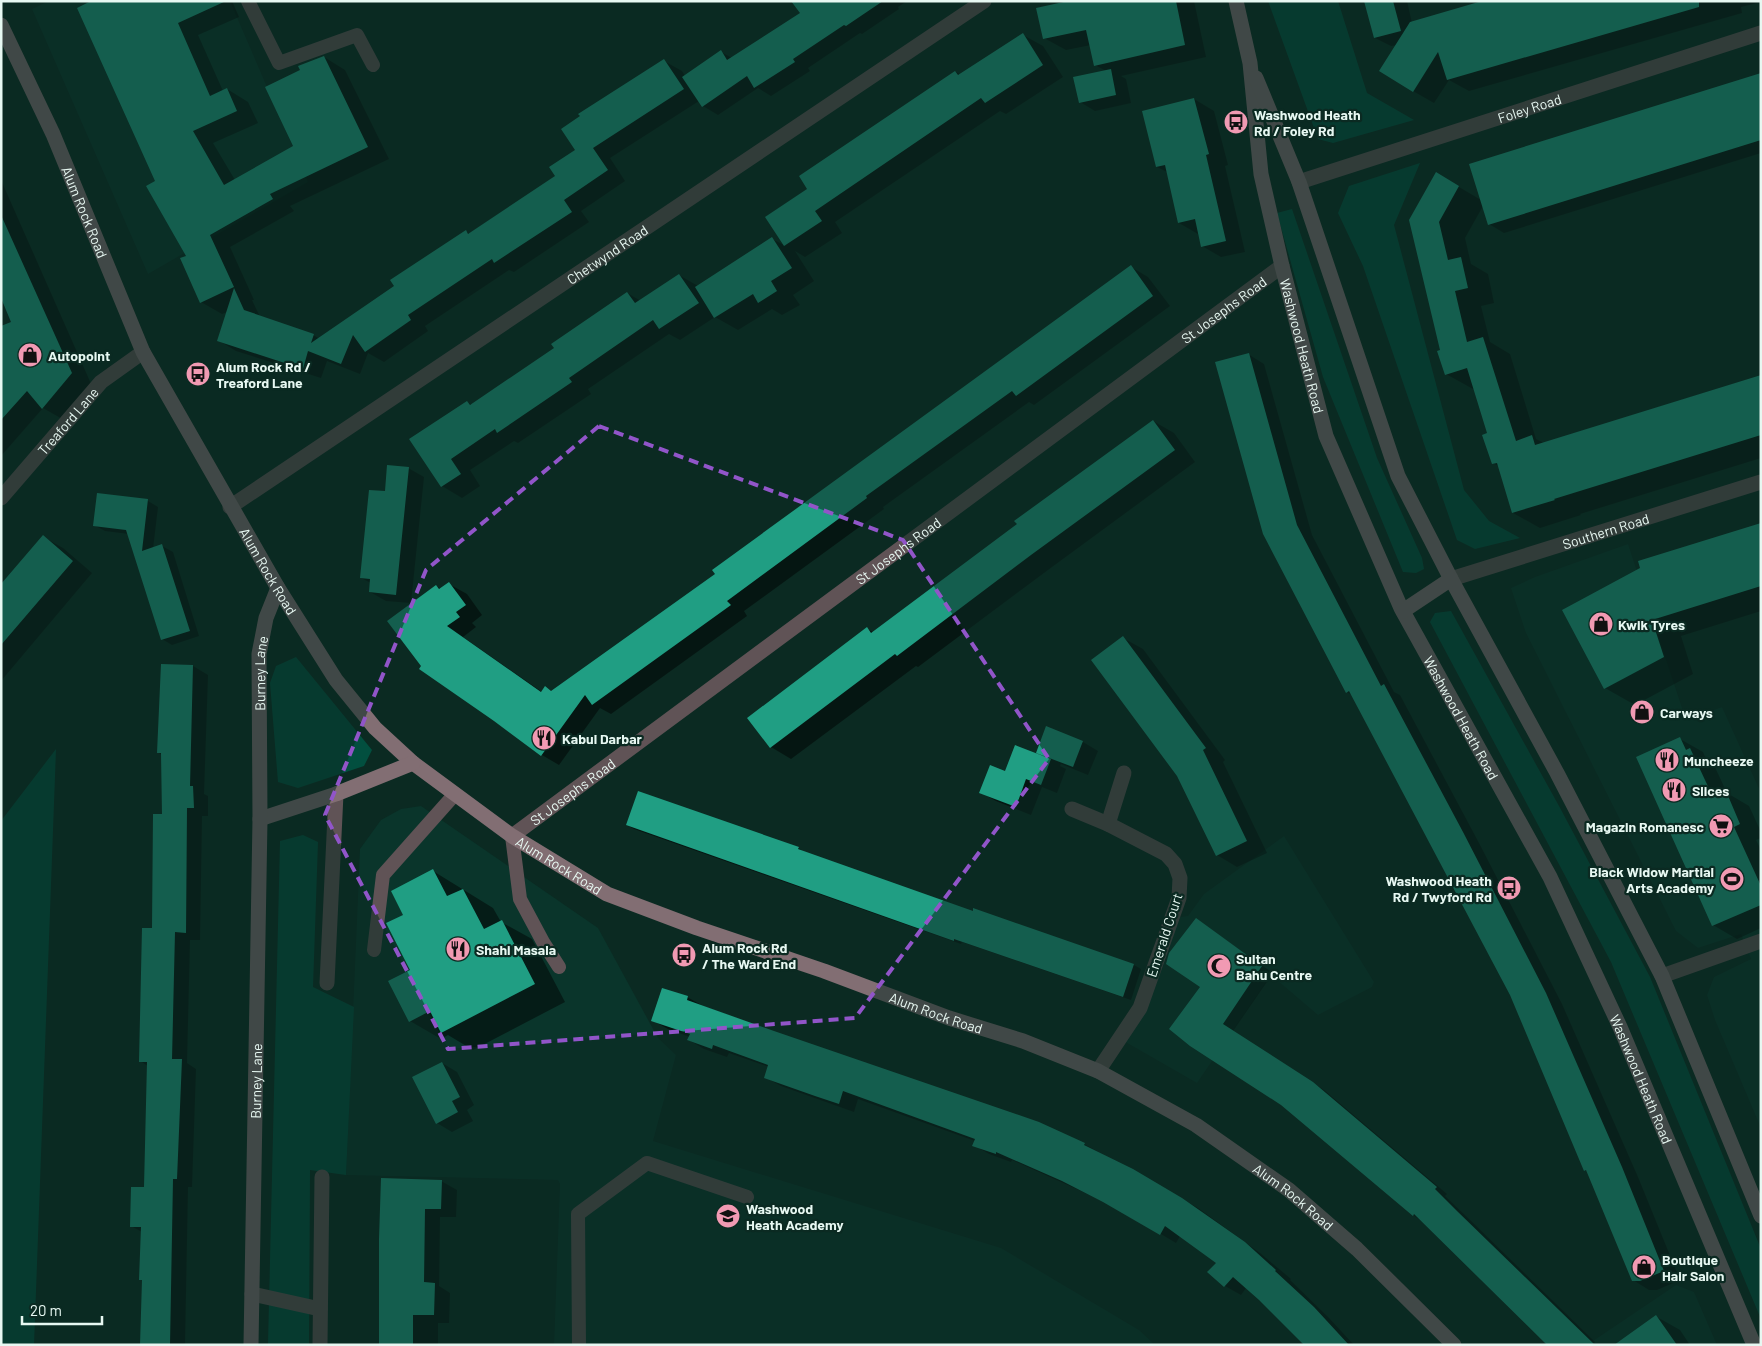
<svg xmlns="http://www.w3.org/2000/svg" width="1762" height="1346" font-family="Barlow,sans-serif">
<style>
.built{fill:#0a352b}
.green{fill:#024f3f}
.shadow{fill:#0007}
.building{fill:#209e83}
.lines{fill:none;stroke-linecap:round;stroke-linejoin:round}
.lane{stroke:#605356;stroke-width:14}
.street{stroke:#605356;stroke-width:15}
.secondary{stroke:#826e73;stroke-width:15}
.marked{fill:none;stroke:#9155c9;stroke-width:4;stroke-dasharray:10 6;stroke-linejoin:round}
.labels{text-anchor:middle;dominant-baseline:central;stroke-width:4.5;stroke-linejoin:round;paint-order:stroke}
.street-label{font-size:14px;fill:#e7f8f2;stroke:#0b2a22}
.poi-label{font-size:14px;font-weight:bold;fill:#e7f8f2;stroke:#0b2a22;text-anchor:start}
</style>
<rect width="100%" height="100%" fill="#0b2a22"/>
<path class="built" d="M49 1H230L308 182 148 274 32 9Z
M1628 544 1686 720 1722 707 1761 793V1128L1715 1020 1707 995 1714 977 1751 959 1741 934 1698 948 1676 931 1526 633 1511 588 1535 577Z
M421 806 598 928 658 1038 676 1055 653 1141 1001 1248 1139 1330 1155 1345H554L560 1184 558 1180 346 1175 360 849 381 820 401 809Z
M1284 836 1374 982 1372 987 1318 1015 1271 975 1197 1083 1122 1040 1180 917 1188 916 1204 894Z
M1676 1285 1694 1292 1717 1345H1587Z"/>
<path class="green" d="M1268 1H1338L1367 93 1414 120 1333 143 1318 139Z
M1420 163 1394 225 1464 490 1489 521 1520 538 1475 549 1457 540 1363 266 1338 213 1349 186Z
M1292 209 1377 458 1422 558 1424 569 1416 573 1403 572 1323 377 1277 213Z
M1451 611 1559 806 1650 977 1761 1249V1319L1611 962 1430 622 1435 613Z
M296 657 372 750 364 766 298 788 278 782 270 683 276 666Z
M56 749 34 1345H1V821Z
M303 835 318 842 313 987 354 1007 346 1175 310 1170 309 1345H268L280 841Z"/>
<path class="shadow" d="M94 1H232L239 17 198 35 223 91 227 89 248 102 258 123 213 143 235 180 295 146 324 57 345 70 389 159 290 206 294 211 230 247 254 300H252L260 317 313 335 320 339 395 286 466 231 470 234 557 176 577 150 664 61 682 71 685 76 721 52 732 58 801 14 793 1H907L898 7 899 9 862 34 860 33 808 68 810 71 771 96 758 88 718 115 703 106 699 101 610 158 625 181 581 211 589 222 514 272 509 270 425 326 428 331 384 362 368 353 360 374 327 361 321 378 236 351 218 340 227 312 222 314 201 302 188 256 156 181Z
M1099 1H1194L1206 57 1121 76 1126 79 1131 103 1095 111 1080 102 1106 71 1095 65 1091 45 1066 50 1044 38Z
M1366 1H1407L1412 23 1487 1 1761 2 1741 7 1742 13 1469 91 1449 80 1434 103 1413 91 1397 45 1391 46 1375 38Z
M1023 35 1043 46 1063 77 1006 114 1000 111 835 222 842 233 805 257 795 251 814 281 793 295 800 305 782 315 772 309 738 330 715 317 680 340 669 334 588 389 591 394 518 443 514 441 470 470 480 486 462 498 442 486 467 402 472 405 556 348 627 293 641 301 679 275 698 286 772 239 786 246 767 217 809 189 956 72 961 75Z
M1761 74V153L1504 233 1489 224 1483 206 1465 238 1471 264 1488 274 1494 303 1481 306 1490 342 1510 354 1536 439 1544 443 1761 375V458L1580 514 1581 515 1540 528 1513 513 1500 467 1493 463 1488 434 1475 389H1473L1446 374 1442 351 1437 174 1481 200Z
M1194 99 1214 111 1228 165 1225 166 1245 252 1221 257 1202 246 1198 234 1179 223 1167 172 1157 167 1144 112Z
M1 180 92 386 64 420 43 408 1 456V328L13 323 1 295Z
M1131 267 1148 277 1170 306 1034 405 1029 402 883 507 884 509 744 611 747 616 611 714 600 708 559 765 542 755 495 720 421 669 436 586 441 589 449 584 467 594 482 615 472 623 476 627 463 637 542 692H552L716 574Z
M1248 354 1264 364 1312 535 1394 692 1400 695 1479 843 1562 1004 1638 1177 1680 1280 1657 1290H1649L1633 1280 1588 1172 1585 1170 1511 995 1352 695 1347 692 1264 534Z
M1153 421 1174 433 1195 462 1052 567 918 667 916 666 791 759 771 747 867 629 873 632 1018 525Z
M408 468 424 477 411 603 386 601 370 592 371 583 361 578 386 493Z
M148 501 158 507 153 549 162 546 173 552 199 636 172 645 162 639 129 534 105 531 94 525Z
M1761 524V611L1681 636 1693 674 1635 705 1605 688 1564 611Z
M43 537 63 548 92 573 1 681V586Z
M1123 638 1143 649 1225 760 1223 762 1267 853 1237 867 1217 855 1178 776Z
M193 666 208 675 204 794 208 796V816H202L200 940H190L187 1063 196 1069 192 1187H188L185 1345H141L143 1280 142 1232 131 1226 145 1188 148 1066 140 1061 163 815 162 755 159 753Z
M1680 739 1703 752 1706 759 1713 763 1727 793 1749 806 1761 832V838L1756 840 1761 850V928L1737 939 1713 925 1638 758Z
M1083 742 1098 751 1088 775 1061 764 1060 766 1066 769 1057 793 1042 787 1031 815 996 801 980 792 1006 773 1043 755Z
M638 792 798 848 806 853 973 913 974 910 1134 965 1141 969 1131 1000 962 942 961 944 634 829 627 825Z
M433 871 493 908 501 922 532 939 565 1002 473 1050 448 1035 441 1039 410 1021 412 970 405 915Z
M1196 920 1273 973 1233 1031 1324 1090 1447 1194 1445 1196 1468 1218 1595 1342 1592 1345 1413 1215 1282 1104 1190 1045 1201 987Z
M687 997 703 1006 1084 1144 1198 1208 1260 1253 1291 1279 1290 1280 1329 1318 1354 1345H1306L1246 1288 1241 1295 1225 1286 1209 1272 1218 1262 1180 1236 1176 1243 1119 1209 1079 1190 1012 1160 1011 1162 989 1154 974 1145 975 1141 858 1099 854 1112 781 1086 765 1077 769 1067 729 1053 727 1057 704 1049 689 1040 690 1037 668 1029 652 1020Z
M442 1063 457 1072 474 1105 467 1110 473 1121 452 1132 437 1123Z
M382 1179 441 1181 457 1190 456 1217H440L439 1286 450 1293 449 1323H438V1345H379Z
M1657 1317 1680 1330 1690 1345H1616Z"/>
<path class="building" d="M91 1H226L178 23 210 96 227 88 237 111 193 131 224 185 293 146 265 87 300 70 298 66 324 56 368 147 270 194 273 199 210 235 234 287 200 303 180 258 186 256 146 186 155 181 77 8Z
M791 1H883L846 26 844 25 793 59 795 62 754 88 747 76 702 107 682 77 721 50 727 60 800 13Z
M1068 1H1176L1185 45 1094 66 1086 30 1043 39 1036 8Z
M1364 1H1393L1401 31 1374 38Z
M1482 1H1699V7L1447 80 1438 52 1413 92 1379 71 1410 22Z
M1023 33 1043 65 985 103 981 98 815 211 822 221 784 246 765 217 807 189 799 176 955 71 958 75Z
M664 59 684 89 593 148 608 170 564 200 572 212 494 263 492 259 408 315 411 320 365 352 353 335 341 364 308 351 303 369 217 341 234 288 244 310 314 334 311 343 394 286 390 280 466 230 468 234 555 176 549 167 575 150 561 129 580 116 578 114Z
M1111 69 1116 95 1079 103 1073 77Z
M1761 73V140L1488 225 1469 164Z
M1194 98 1209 154 1206 155 1226 241 1201 247 1195 219 1178 223 1165 165 1156 167 1142 111Z
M1436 172 1459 186 1439 222 1448 260 1461 257 1468 288 1455 291 1467 342 1483 337 1516 441 1532 435 1535 445 1761 375V435L1554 499 1555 500 1512 513 1497 463 1492 464 1482 435 1487 433 1467 368 1445 375 1437 351 1440 350 1409 220Z
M1 215 72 373 42 409 27 391 1 420V326L11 322 1 298Z
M772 237 792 268 771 281 777 291 758 303 753 294 714 318 695 287Z
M1131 265 1153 296 1016 396 1012 391 866 496 867 498 727 601 731 605 592 705 585 695 541 756 494 721 419 669 421 666 387 621 436 585 439 589 449 582 466 605 456 612 460 617 447 626 541 692 545 686 551 691 715 574 712 570Z
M679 274 699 303 659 329 653 320 569 378 572 382 497 433 495 429 451 459 461 474 441 487 409 439 467 401 470 405 554 348 551 344 627 292 635 303Z
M1249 353 1297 525 1381 686 1384 684 1463 832 1546 993 1622 1167 1664 1271 1640 1281H1632L1586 1170 1584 1171 1510 995 1349 691 1346 693 1263 534 1215 362Z
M1153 420 1175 450 1031 555 897 656 895 654 770 748 747 718 867 627 871 633 1017 524 1014 521Z
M387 465 409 467 396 595 369 592 370 579 360 578 369 490 385 491Z
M97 493 148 499 142 551 162 544 190 631 161 640 126 530 93 526Z
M1761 523V586L1652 620 1664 657 1604 689 1562 610 1640 568 1638 561Z
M43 535 73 561 1 645V584Z
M1123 636 1206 748 1203 750 1247 841 1216 856 1177 776 1091 660Z
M161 664 193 665 190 786H193L194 808H187L186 933 175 932 172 1059H182L177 1179H173L170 1345H140L142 1280H139L141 1227H130L131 1187H144L147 1062H139L142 928H152L153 814H162L161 753H157Z
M1046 726 1083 741 1073 767 1036 753Z
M1680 737 1686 750 1690 748 1713 797 1726 791 1740 824 1734 827 1761 886V905L1712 926 1636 757Z
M1015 745 1051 759 1041 785 1026 779 1016 807 979 793 990 765 1005 771Z
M638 791 799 847 798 849 973 911V908L1134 964 1123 997 954 939V941L626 825Z
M433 869 447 896 463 889 484 929 502 920 535 984 441 1033 430 1011 409 1022 388 981 410 970 386 923 403 915 391 891Z
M1196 918 1262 966 1223 1024 1313 1082 1437 1187 1435 1189 1457 1211 1595 1345H1547L1414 1214 1413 1216 1281 1105 1190 1046 1169 1029 1200 987 1166 964 1169 953Z
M662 988 688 996 687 1000 774 1031 1039 1122 1085 1143 1084 1145 1133 1169 1182 1198 1245 1242 1276 1270 1275 1271 1314 1307 1349 1345H1304L1259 1300 1233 1277 1224 1287 1207 1272 1216 1263 1165 1226 1160 1235 1103 1202 1062 1181 996 1152V1154L972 1146 975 1139 843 1091 839 1104 815 1096 764 1078 768 1065 713 1045 712 1049 687 1040 690 1034 651 1021Z
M442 1062 460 1097 452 1101 458 1112 436 1124 412 1077Z
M381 1178 442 1180 441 1209H425L424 1282 435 1283 434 1315H413V1345H379V1239Z
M1656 1315 1677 1345H1614Z"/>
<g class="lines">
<path class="lane" d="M248 1 279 63 357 35 373 65
M512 836 520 899 543 942 559 967
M374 950 383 875 455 794
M579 1345 578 1214 647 1163 747 1197"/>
<g class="street">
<path id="s1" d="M1299 182 1761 33"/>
<path id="s2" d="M1 498 101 382 143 352"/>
<path id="s3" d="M230 507 984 1"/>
<path id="s4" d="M1451 579 1761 482"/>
<path d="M1072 809 1108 824 1166 854 1175 864 1180 878 1179 898 1140 1008 1098 1071"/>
<path d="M1108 824 1124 773"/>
<path id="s5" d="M512 836 1282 266"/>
<path d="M1662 976 1761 941"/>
<path d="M327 983 336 794"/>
<path d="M252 1294 320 1309"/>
<path d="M320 1345 322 1177"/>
</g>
<g class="secondary">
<path id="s6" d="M1236 1 1250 63 1261 174 1282 266 1326 436 1401 608 1550 877 1620 1027 1754 1345"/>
<path id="s7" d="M1 25 53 134 143 352 278 588 336 680 375 728 413 763 512 836 607 894 697 928 824 971 949 1018 1023 1041 1098 1071 1196 1125 1289 1190 1357 1249 1454 1345"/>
<path d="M1256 78 1299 182 1398 476 1451 579 1557 773 1662 976 1761 1216"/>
<path d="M1403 611 1451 579"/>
<path d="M260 819 336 794 413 763"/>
<path id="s8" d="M251 1345 260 819 259 654 266 618 278 588"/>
</g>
</g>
<path d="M0 0H1762V1346H0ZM599 426 903 540 1049 759 855 1018 448 1049 325 815 426 570Z" fill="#0b2a22" fill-opacity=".55" fill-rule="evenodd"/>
<path class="marked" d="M599 426 903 540 1049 759 855 1018 448 1049 325 815 426 570Z"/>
<defs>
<symbol id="bus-disc" viewBox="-11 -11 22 22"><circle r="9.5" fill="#f19ab3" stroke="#0b2a22"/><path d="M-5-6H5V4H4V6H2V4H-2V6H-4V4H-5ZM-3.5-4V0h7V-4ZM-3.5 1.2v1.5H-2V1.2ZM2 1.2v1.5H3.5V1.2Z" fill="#111"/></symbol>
<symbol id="shop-disc" viewBox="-11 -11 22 22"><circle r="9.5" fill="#f19ab3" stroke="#0b2a22"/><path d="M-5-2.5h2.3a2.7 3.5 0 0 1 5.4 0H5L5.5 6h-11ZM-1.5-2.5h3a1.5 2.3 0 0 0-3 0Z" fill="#111"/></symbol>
<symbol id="restaurant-disc" viewBox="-11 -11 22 22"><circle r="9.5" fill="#f19ab3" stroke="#0b2a22"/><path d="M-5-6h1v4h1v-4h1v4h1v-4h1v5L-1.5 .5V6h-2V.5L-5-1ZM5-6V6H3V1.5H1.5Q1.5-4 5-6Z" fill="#111"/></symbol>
<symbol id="supermarket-disc" viewBox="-11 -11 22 22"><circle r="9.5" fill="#f19ab3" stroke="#0b2a22"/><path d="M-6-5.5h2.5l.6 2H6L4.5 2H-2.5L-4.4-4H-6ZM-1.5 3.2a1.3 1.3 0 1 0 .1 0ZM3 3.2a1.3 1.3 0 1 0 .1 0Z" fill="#111"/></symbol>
<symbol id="stadium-disc" viewBox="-11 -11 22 22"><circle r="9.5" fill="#f19ab3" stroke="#0b2a22"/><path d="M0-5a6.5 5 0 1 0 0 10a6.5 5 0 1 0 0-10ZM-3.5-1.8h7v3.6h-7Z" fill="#111"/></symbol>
<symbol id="mosque-disc" viewBox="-11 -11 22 22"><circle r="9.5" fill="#f19ab3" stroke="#0b2a22"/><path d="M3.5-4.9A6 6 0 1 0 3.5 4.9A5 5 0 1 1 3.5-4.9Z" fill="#111"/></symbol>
<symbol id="school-disc" viewBox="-11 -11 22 22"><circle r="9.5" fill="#f19ab3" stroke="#0b2a22"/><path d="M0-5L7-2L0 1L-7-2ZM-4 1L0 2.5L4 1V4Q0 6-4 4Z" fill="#111"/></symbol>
</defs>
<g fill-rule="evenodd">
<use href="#bus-disc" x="1222" y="108" width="28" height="28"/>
<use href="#shop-disc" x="16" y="341" width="28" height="28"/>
<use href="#bus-disc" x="184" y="360" width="28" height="28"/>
<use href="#shop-disc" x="1587" y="610" width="28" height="28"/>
<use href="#shop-disc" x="1628" y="698" width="28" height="28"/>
<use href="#restaurant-disc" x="530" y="724" width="28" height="28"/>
<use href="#restaurant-disc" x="1653" y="746" width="28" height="28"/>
<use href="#restaurant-disc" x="1660" y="776" width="28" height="28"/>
<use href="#supermarket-disc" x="1707" y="812" width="28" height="28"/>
<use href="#stadium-disc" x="1718" y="865" width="28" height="28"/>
<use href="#bus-disc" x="1495" y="874" width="28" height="28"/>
<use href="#restaurant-disc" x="444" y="935" width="28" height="28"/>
<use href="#bus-disc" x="670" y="941" width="28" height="28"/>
<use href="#mosque-disc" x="1205" y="952" width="28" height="28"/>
<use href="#school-disc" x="714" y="1202" width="28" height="28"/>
<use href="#shop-disc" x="1630" y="1253" width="28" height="28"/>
</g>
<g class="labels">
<g class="street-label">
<text stroke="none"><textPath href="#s1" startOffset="242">Foley Road</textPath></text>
<text stroke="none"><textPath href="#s7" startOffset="205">Alum Rock Road</textPath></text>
<text stroke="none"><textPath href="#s3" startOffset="454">Chetwynd Road</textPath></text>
<text stroke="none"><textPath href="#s5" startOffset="885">St Josephs Road</textPath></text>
<text stroke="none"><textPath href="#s6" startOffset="352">Washwood Heath Road</textPath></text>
<text stroke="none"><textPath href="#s2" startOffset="102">Treaford Lane</textPath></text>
<text stroke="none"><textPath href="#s4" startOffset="162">Southern Road</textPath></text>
<text stroke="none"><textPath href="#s5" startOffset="480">St Josephs Road</textPath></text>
<text stroke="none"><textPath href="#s7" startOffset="609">Alum Rock Road</textPath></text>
<text stroke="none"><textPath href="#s8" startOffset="672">Burney Lane</textPath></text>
<text stroke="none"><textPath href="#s6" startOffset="758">Washwood Heath Road</textPath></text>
<text stroke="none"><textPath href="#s5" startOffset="75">St Josephs Road</textPath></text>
<text stroke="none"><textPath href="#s7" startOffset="1029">Alum Rock Road</textPath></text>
<text transform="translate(1164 935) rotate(-72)">Emerald Court</text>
<text stroke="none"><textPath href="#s7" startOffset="1435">Alum Rock Road</textPath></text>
<text stroke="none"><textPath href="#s6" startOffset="1162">Washwood Heath Road</textPath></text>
<text stroke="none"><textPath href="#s8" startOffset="264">Burney Lane</textPath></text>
<text stroke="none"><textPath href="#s7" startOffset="1840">Alum Rock Road</textPath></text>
</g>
<g class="poi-label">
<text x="1254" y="114">Washwood Heath<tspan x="1254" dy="16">Rd / Foley Rd</tspan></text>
<text x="48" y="355">Autopoint</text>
<text x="216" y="366">Alum Rock Rd /<tspan x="216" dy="16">Treaford Lane</tspan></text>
<text x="1618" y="624">Kwik Tyres</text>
<text x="1660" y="712">Carways</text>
<text x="562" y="738">Kabul Darbar</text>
<text x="1684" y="760">Muncheeze</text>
<text x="1692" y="790">Slices</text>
<text x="1704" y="826" text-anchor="end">Magazin Romanesc</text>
<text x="1714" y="871" text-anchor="end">Black Widow Martial<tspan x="1714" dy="16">Arts Academy</tspan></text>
<text x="1492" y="880" text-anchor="end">Washwood Heath<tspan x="1492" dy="16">Rd / Twyford Rd</tspan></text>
<text x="702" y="947">Alum Rock Rd<tspan x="702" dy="16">/ The Ward End</tspan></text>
<text x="476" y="949">Shahi Masala</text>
<text x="1236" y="958">Sultan<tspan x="1236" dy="16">Bahu Centre</tspan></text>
<text x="746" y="1208">Washwood<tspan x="746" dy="16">Heath Academy</tspan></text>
<text x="1662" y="1259">Boutique<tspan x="1662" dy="16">Hair Salon</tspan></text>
</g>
</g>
<rect width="1762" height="1346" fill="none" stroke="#e7f8f2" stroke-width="5"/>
<path d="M22 1316v8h80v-8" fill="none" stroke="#e7f8f2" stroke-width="2.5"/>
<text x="30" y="1316" font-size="15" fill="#e7f8f2" stroke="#0b2a22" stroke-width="4" paint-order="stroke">20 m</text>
</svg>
